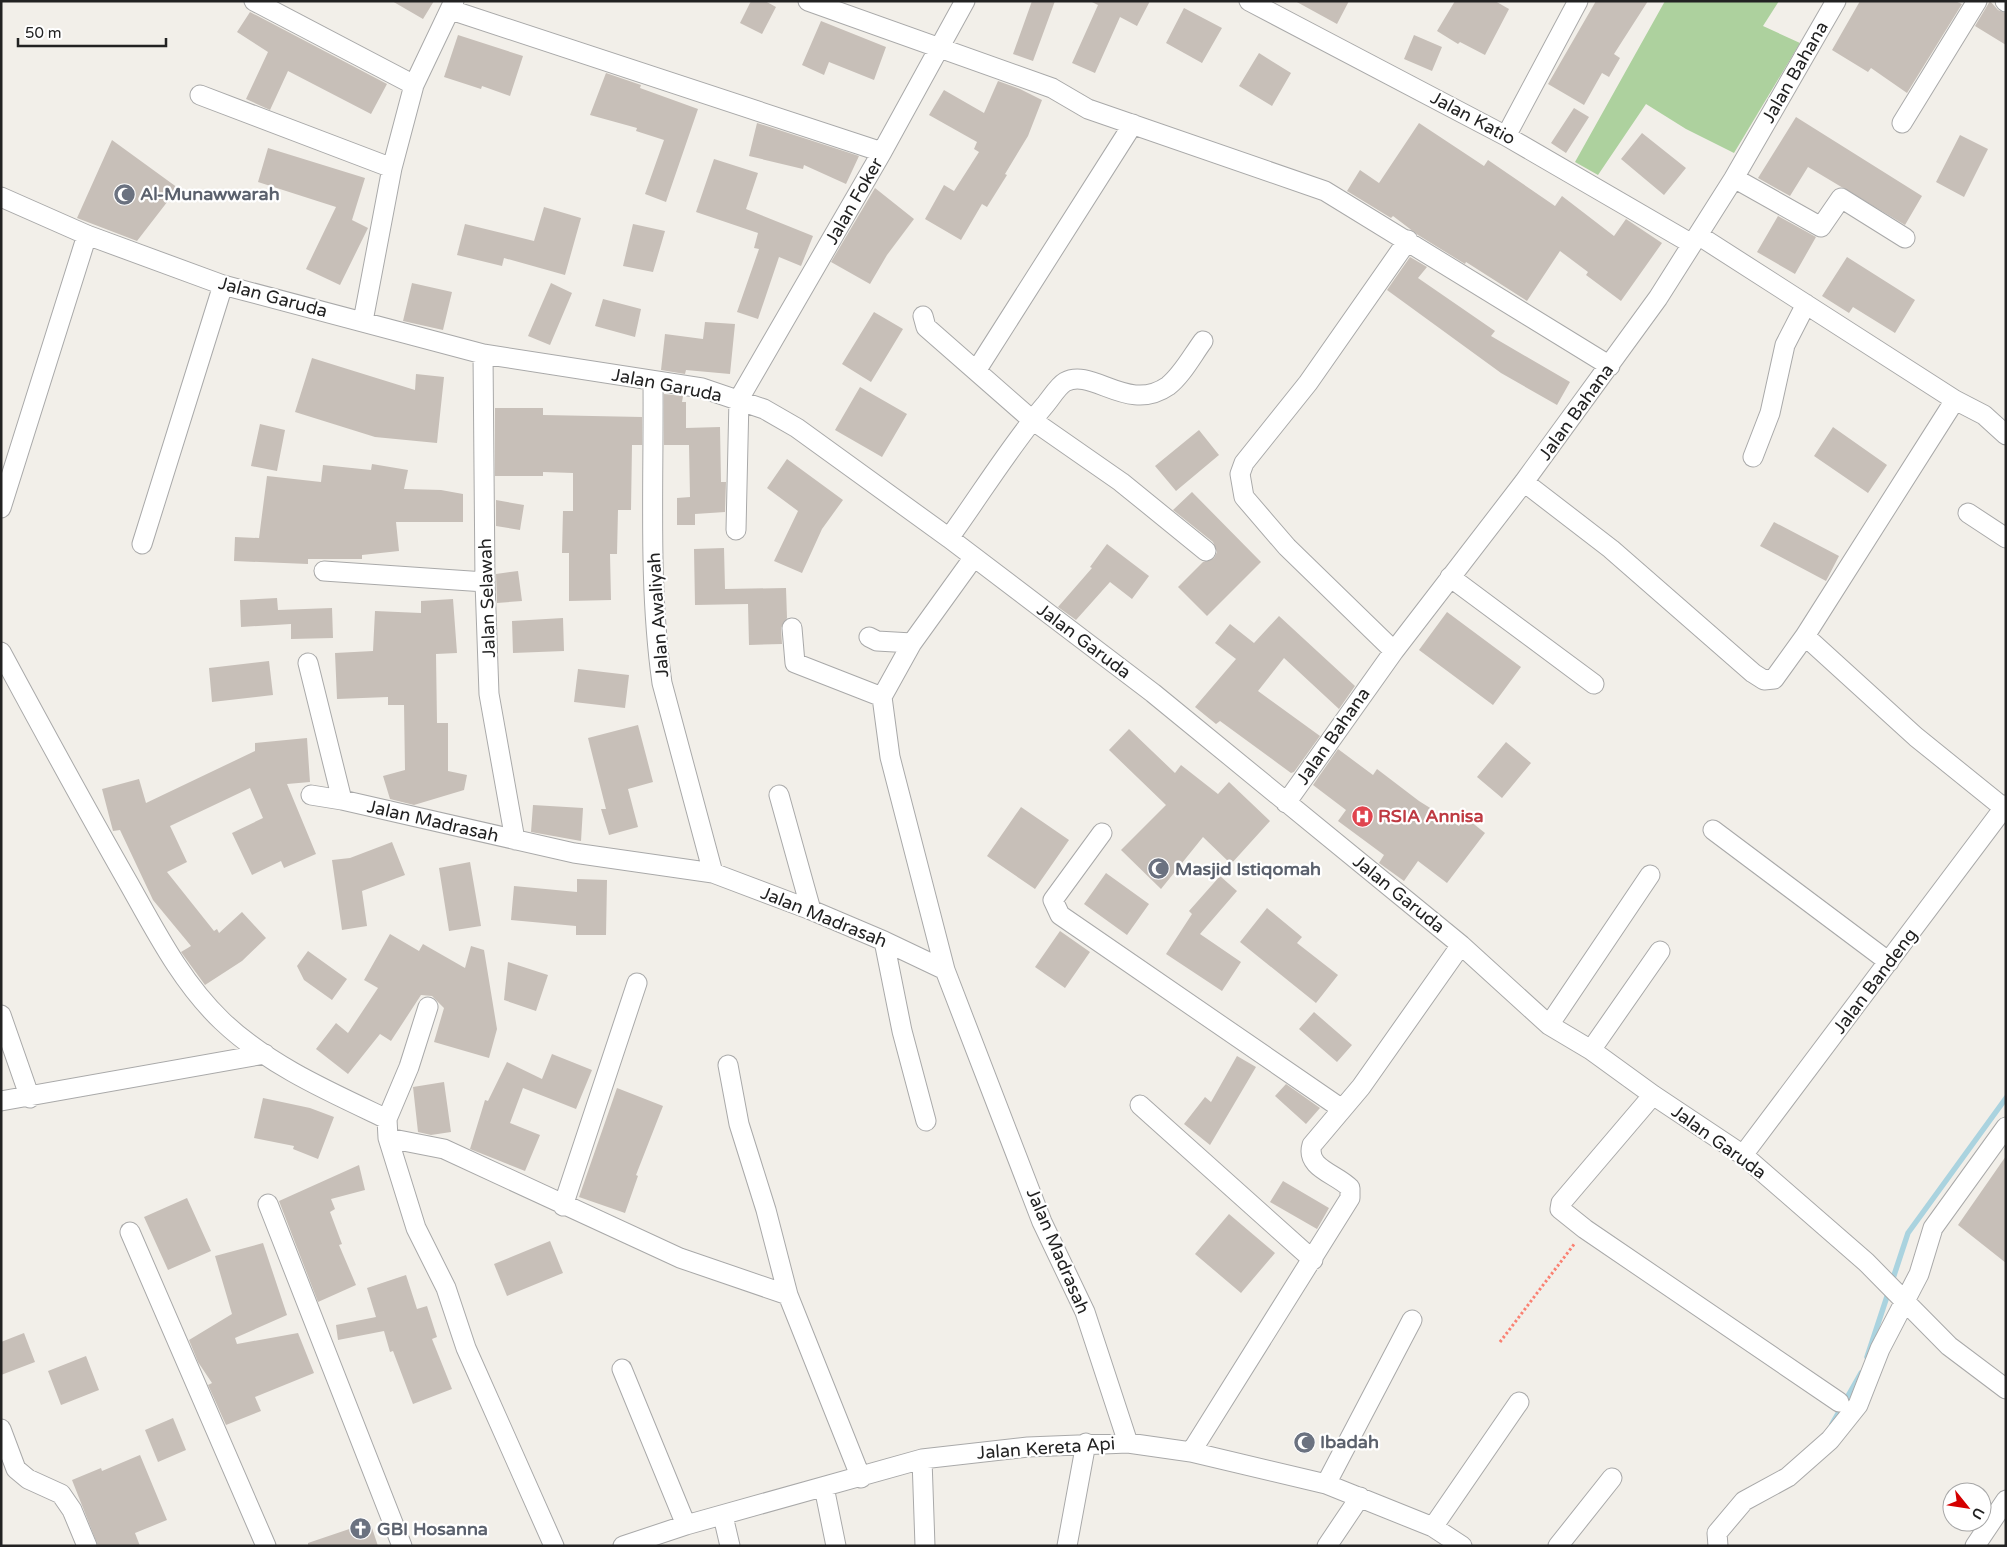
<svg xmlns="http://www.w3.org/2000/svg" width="2007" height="1547" font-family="'Varela Round',sans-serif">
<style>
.forest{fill:#add19e}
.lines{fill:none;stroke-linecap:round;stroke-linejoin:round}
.stream{stroke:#aad3df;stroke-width:5.5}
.building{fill:#c7bfb8}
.minor-casing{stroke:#a9a9a9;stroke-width:21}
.path{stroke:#fa8072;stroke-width:3;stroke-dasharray:2.5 2.5;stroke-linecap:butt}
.minor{stroke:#fff;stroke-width:19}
.labels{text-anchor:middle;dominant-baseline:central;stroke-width:4.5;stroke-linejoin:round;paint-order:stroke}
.street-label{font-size:18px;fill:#222;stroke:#fff}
.worship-label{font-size:18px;font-weight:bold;fill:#5b616d;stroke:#fff;text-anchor:start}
.health-label{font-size:18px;font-weight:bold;fill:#be3a42;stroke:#fff;text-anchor:start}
</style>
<rect width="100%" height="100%" fill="#f2efe9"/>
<path class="forest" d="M1665 1H1779L1763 26 1800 43 1734 153 1686 129 1646 104 1598 175 1575 162Z"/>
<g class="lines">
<path class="stream" d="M1867 1357 1908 1233 2006 1098
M1832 1424 1861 1373"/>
</g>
<path class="building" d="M392 1H434L423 19Z
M751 1H765L776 7 762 34 740 23Z
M1032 1H1055L1033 61 1013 54Z
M1090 1H1150L1137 26 1120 17 1095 73 1072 63 1098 5Z
M1295 1H1349L1337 24Z
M1455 1H1495L1509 9 1485 55 1460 42 1458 44 1437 31Z
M1596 1H1648L1614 54 1620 58 1609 77 1602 73 1584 105 1548 84Z
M1860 1H1955L1962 4 1907 93 1871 68 1868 72 1832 50Z
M1990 1 1998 10 2006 13V45L1975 26Z
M1184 8 1222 28 1202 63 1166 43Z
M250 12 387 84 371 114 288 71 270 110 246 99 268 52 237 32Z
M821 21 886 47 874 80 829 62 824 75 802 65Z
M458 35 523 56 510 96 482 86 481 89 444 77Z
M1414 35 1442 47 1432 71 1404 59Z
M1259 53 1291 73 1272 106 1239 86Z
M606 73 641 85 640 88 698 109 666 202 645 194 664 140 636 131 637 128 590 115Z
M998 81 1020 89 1042 100 1028 136 1005 174 1007 175 987 207 982 204 961 240 925 219 944 185 954 191 979 152 974 149 977 142 929 115 944 90 984 113Z
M1574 108 1589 117 1566 153 1551 143Z
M1796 117 1922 196 1905 225 1808 167 1790 196 1758 178Z
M757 123 859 156 846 184 804 165 803 169 749 156Z
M1419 123 1484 166 1488 160 1555 206 1562 196 1614 236 1626 219 1662 243 1621 301 1586 275 1588 272 1560 251 1527 301 1466 262 1465 264 1418 235 1393 216 1391 218 1347 191 1360 170 1379 183Z
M1642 133 1686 168 1664 195 1621 159Z
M1960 135 1988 149 1964 197 1936 182Z
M112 140 178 188 137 241 77 218Z
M268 148 365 178 352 220 368 228 340 285 306 269 336 207 258 182Z
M714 159 758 173 746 209 813 236 801 266 779 257 758 319 737 312 759 249 754 248 758 233 696 212Z
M875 188 914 219 887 255 870 284 831 262Z
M544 207 581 218 565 275 504 258 502 266 457 255 465 224 534 241Z
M1778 216 1816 237 1795 274 1757 252Z
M633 224 665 231 653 272 623 266Z
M1410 257 1427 267 1418 278 1495 331 1491 336 1570 382 1557 405 1501 373 1387 290Z
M1847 257 1915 300 1895 333 1853 307 1849 313 1822 296Z
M412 283 452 292 443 330 403 321Z
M551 283 572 293 550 345 528 336Z
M603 299 641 309 635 337 595 326Z
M874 312 903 329 871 382 842 364Z
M705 322 735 324 730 374 686 370 685 374 661 370 665 334 703 339Z
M312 358 415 390 416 374 444 377 437 443 375 437 295 412Z
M860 387 907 414 882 457 835 430Z
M664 394 683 396 682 402H686V428L720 427 721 482H726L725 512 695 514V525H677V498L690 497 689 445H664Z
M495 408H543V415L642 417V445H632L631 510H618L617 554H610L611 600 569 601V553H562L563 511H573V473L543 472V476H495Z
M260 424 285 430 277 471 251 466Z
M1833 427 1887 465 1868 493 1814 456Z
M1199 430 1219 455 1176 491 1155 466Z
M787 459 843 500 822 529 802 573 774 561 798 511 767 488Z
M372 464 408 470 404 489 441 490 463 494V522H396L399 551 362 555V559H308V564L234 561 235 537 259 538 267 476 321 482 323 465 371 470Z
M1192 492 1261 562 1207 616 1178 587 1203 562 1214 558 1217 552 1213 542 1173 510Z
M496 500 524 505 520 530 496 526Z
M1774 522 1839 556 1826 581 1760 546Z
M1107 544 1149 576 1132 599 1110 582 1076 620 1058 607 1092 568 1090 567Z
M724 548 725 589 786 588 787 618 781 628 782 644 749 645 748 604 695 605 694 549Z
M518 571 522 601 497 603 496 574Z
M277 598 278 610 332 608 333 638 291 639V624L241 627 240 600Z
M453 599 457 653 436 654 437 723H448V771L467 775 464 790 414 805 390 799 383 776 405 770 404 705H388V697L337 699 335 653 373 651 375 611 421 613V601Z
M1447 612 1521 667 1493 705 1419 650Z
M1279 616 1355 686 1339 709 1284 658 1258 691 1320 736 1294 772 1291 773 1220 721 1216 724 1195 707 1236 659 1215 643 1230 624 1254 643Z
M563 618 564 651 513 653 512 621Z
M269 661 273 695 212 702 209 668Z
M578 669 629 675 625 708 574 702Z
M638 725 653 782 628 789 638 827 609 835 601 809H606L588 738Z
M1129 729 1175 773 1181 765 1218 794 1229 782 1270 821 1231 864 1203 837 1161 889 1121 850 1166 805 1109 750Z
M307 738 310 782 287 784 316 854 284 868 281 861 252 875 232 833 263 818 250 788 170 826 187 862 167 872 214 931 217 929 219 933 242 912 266 938 242 961 205 985 181 952 191 946 153 900 120 830 113 831 102 789 139 779 146 803 255 751V743Z
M1506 742 1531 763 1502 798 1477 777Z
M1338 749 1373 775 1377 769 1419 801 1459 826 1465 817 1485 833 1447 883 1418 861 1404 881 1379 863 1384 855 1338 821 1346 810 1313 785Z
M533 805 583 808 581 841 531 832Z
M1021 807 1069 840 1035 889 987 856Z
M392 842 405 875 362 891 367 926 342 930 332 860 350 858Z
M470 862 481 926 449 931 439 868Z
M1106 873 1149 904 1127 935 1084 904Z
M1220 876 1237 891 1200 934 1241 962 1222 991 1166 954 1192 914 1189 911Z
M577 879 607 880 606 935H576V926L511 920 514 886 577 892Z
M1267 908 1302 937 1297 943 1338 975 1316 1003 1240 942Z
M1060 931 1090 952 1065 988 1035 967Z
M390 934 419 951 423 944 465 968 471 946 484 950 497 1029 489 1058 434 1042 444 1008 432 996 421 995 391 1041 380 1034 348 1074 316 1049 336 1023 348 1033 378 988 364 980Z
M308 951 347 979 332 1000 304 980 297 966Z
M508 962 548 975 536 1011 504 1000Z
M1314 1012 1352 1045 1337 1062 1299 1029Z
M552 1054 592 1070 576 1109 523 1088 510 1123 540 1135 525 1171 470 1149 485 1100 488 1101 507 1062 542 1079Z
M1237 1056 1256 1067 1210 1145 1184 1124 1205 1097 1211 1102Z
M444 1082 451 1132 431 1135 418 1132 413 1087Z
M1286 1084 1320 1108 1306 1124 1275 1096Z
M617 1088 663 1106 636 1175 638 1176 625 1213 579 1197Z
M263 1098 310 1108 334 1117 318 1159 293 1149 294 1146 254 1138Z
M2006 1156V1263L1958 1225Z
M359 1165 365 1190 331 1199 335 1209 330 1212 342 1244 339 1245 356 1285 318 1302 279 1201Z
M1283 1181 1329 1208 1317 1229 1270 1202Z
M187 1198 211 1251 168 1270 144 1217Z
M1229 1214 1275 1253 1241 1293 1195 1254Z
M550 1241 563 1273 507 1296 494 1264Z
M263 1243 287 1315 235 1338 237 1344 298 1333 314 1373 255 1397 261 1411 226 1425 208 1385 212 1383 198 1362 189 1340 232 1314 215 1256Z
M406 1275 417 1309 427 1306 437 1337 432 1339 452 1389 413 1404 393 1351 390 1352 384 1331 338 1340 336 1325 376 1317 367 1288Z
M24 1333 35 1362 1 1375V1342Z
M86 1356 99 1390 61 1405 48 1371Z
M173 1418 186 1450 158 1462 145 1430Z
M140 1455 167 1520 135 1533 140 1546H98L72 1480 101 1468 102 1471Z
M370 1522 378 1546H308V1543Z"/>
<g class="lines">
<defs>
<path id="minor" d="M254 1 414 85
M808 1 1052 88 1088 109 1325 191 1610 366
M1249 1 1506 136 1692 244
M2005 1 2006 2
M451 10 882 152
M200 95 392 168
M1902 123 1977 1
M1506 136 1578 1
M1734 178 1821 227 1841 198 1905 238
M1 197 87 235 223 285 483 354 702 388 764 409 797 428 949 538 1153 693 1461 945 1549 1025 1591 1050 1653 1095 1743 1155 1866 1262 1949 1346 2006 1389
M1698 235 1955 400 1984 415 2006 435
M923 316 926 327 1032 420 1121 482 1206 551
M363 321 392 168 414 85 454 1
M483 354 485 582 489 694 515 840
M976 371 1133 124
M653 382C654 482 648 584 662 683L713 873
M1753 457 1770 413 1785 345 1806 304
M1524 482 1611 549 1753 673 1764 680 1774 679 1805 636 1955 400
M1 508 87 235
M1968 513 2006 538
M736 530 739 399 882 152 965 1
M949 538C981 494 1010 446 1045 405 1051 398 1058 386 1065 382 1092 367 1128 414 1168 386 1182 375 1192 356 1203 341
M142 544 223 285
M324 571 485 582
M1450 577 1594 684
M792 628 795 663 882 697
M1805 636 1916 737 2004 808
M869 637 877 641 912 643
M1394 651 1287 547 1244 497 1240 474 1244 463 1308 383 1408 240
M1 652C43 730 85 807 129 884 156 932 182 983 222 1021 268 1065 330 1092 387 1119
M308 663 342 800 574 853 713 873 811 910 884 941 945 970 1042 1222 1085 1312 1128 1443
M311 795 342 800
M779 795 811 910
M1286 803 1394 651 1524 482 1658 298 1734 178 1836 1
M1713 830 1889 962
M1102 833 1053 900 1060 915 1342 1109
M884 941 902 1031 926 1121
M945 970 890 757 882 697 912 643 974 557
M428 1007 409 1067 387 1119 388 1138 416 1228 446 1288 466 1348 554 1546
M1 1015 30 1098
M1549 1025 1650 875
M1591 1050 1660 951
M728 1065 739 1124 766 1210 788 1295 861 1478
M1653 1095 1561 1203 1560 1209 1585 1229 1839 1402
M1 1101 265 1054
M1140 1105 1313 1260
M388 1138 444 1149 680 1258 788 1295
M1743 1155 2006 805
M268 1204 402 1546
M563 1206 637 983
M130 1232 266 1546
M622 1369 686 1525
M1 1429 16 1469 28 1479 61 1494 72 1510 87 1546
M1191 1452 1350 1198V1188C1337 1174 1305 1168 1312 1145L1361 1087 1461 945
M922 1459 925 1546
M1326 1484 1412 1320
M824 1487 836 1546
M723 1516 730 1546
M1433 1527 1519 1402
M623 1546 686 1525 922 1459 1028 1447 1128 1443 1191 1452 1326 1484 1433 1527 1462 1546
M1067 1546 1086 1443
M1327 1546 1360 1497
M1558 1546 1612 1478
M1718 1546 1717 1533 1744 1501 1788 1477 1830 1440 1858 1405 1880 1349 1919 1274 1933 1228 2006 1127
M1975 1546 2006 1500"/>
</defs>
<use href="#minor" class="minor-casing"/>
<path class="path" d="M1500 1342 1575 1243"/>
<use href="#minor" class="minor"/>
</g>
<defs>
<symbol id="mosque-disc" viewBox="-11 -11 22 22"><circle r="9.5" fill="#6b7280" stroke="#fff"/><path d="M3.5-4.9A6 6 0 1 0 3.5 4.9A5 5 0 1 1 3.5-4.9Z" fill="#fff"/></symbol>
<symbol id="hospital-disc" viewBox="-11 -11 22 22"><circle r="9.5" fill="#e0444e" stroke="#fff"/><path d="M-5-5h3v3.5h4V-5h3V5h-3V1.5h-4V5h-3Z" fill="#fff"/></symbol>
<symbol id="church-disc" viewBox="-11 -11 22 22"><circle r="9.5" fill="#6b7280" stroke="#fff"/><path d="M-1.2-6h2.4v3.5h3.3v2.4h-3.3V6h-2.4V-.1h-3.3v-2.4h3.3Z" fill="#fff"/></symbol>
</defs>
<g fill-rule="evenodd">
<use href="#mosque-disc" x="112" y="182" width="25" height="25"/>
<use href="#hospital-disc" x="1350" y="804" width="25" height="25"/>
<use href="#mosque-disc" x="1146" y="856" width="25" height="25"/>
<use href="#mosque-disc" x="1292" y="1430" width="25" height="25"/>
<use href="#church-disc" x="348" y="1516" width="25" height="25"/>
</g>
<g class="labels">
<g class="street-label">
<text transform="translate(1795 72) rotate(-60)">Jalan Bahana</text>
<text transform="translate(1473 118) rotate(28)">Jalan Katio</text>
<text transform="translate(854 201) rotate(-60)">Jalan Foker</text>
<text transform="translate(273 297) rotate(15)">Jalan Garuda</text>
<text transform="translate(667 385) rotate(11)">Jalan Garuda</text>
<text transform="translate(1576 412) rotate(-54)">Jalan Bahana</text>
<text transform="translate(487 598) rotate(-92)">Jalan Selawah</text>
<text transform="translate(658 615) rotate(-94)">Jalan Awaliyah</text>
<text transform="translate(1084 641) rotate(37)">Jalan Garuda</text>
<text transform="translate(1333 736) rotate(-55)">Jalan Bahana</text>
<text transform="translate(433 821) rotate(13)">Jalan Madrasah</text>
<text transform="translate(1399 894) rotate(39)">Jalan Garuda</text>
<text transform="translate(824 917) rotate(22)">Jalan Madrasah</text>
<text transform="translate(1875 981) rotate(-53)">Jalan Bandeng</text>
<text transform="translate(1719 1142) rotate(36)">Jalan Garuda</text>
<text transform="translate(1058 1251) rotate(67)">Jalan Madrasah</text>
<text transform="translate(1046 1448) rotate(-4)">Jalan Kereta Api</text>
</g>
<g class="worship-label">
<text x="140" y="194">Al-Munawwarah</text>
<text x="1175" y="869">Masjid Istiqomah</text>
<text x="1320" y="1442">Ibadah</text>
<text x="377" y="1529">GBI Hosanna</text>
</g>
<g class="health-label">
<text x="1378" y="816">RSIA Annisa</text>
</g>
</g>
<rect width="2007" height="1547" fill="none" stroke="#222222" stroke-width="5"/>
<g transform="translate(1967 1507) rotate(120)"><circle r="24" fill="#ffffff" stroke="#a7a7a7"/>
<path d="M0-4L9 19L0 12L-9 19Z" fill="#d40000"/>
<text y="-8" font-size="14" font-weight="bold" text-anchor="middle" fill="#222222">U</text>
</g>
<path d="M18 38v8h148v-8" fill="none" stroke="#222222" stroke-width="2.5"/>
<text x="25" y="38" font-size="15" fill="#222222" stroke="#ffffff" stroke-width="4" paint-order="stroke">50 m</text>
</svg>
